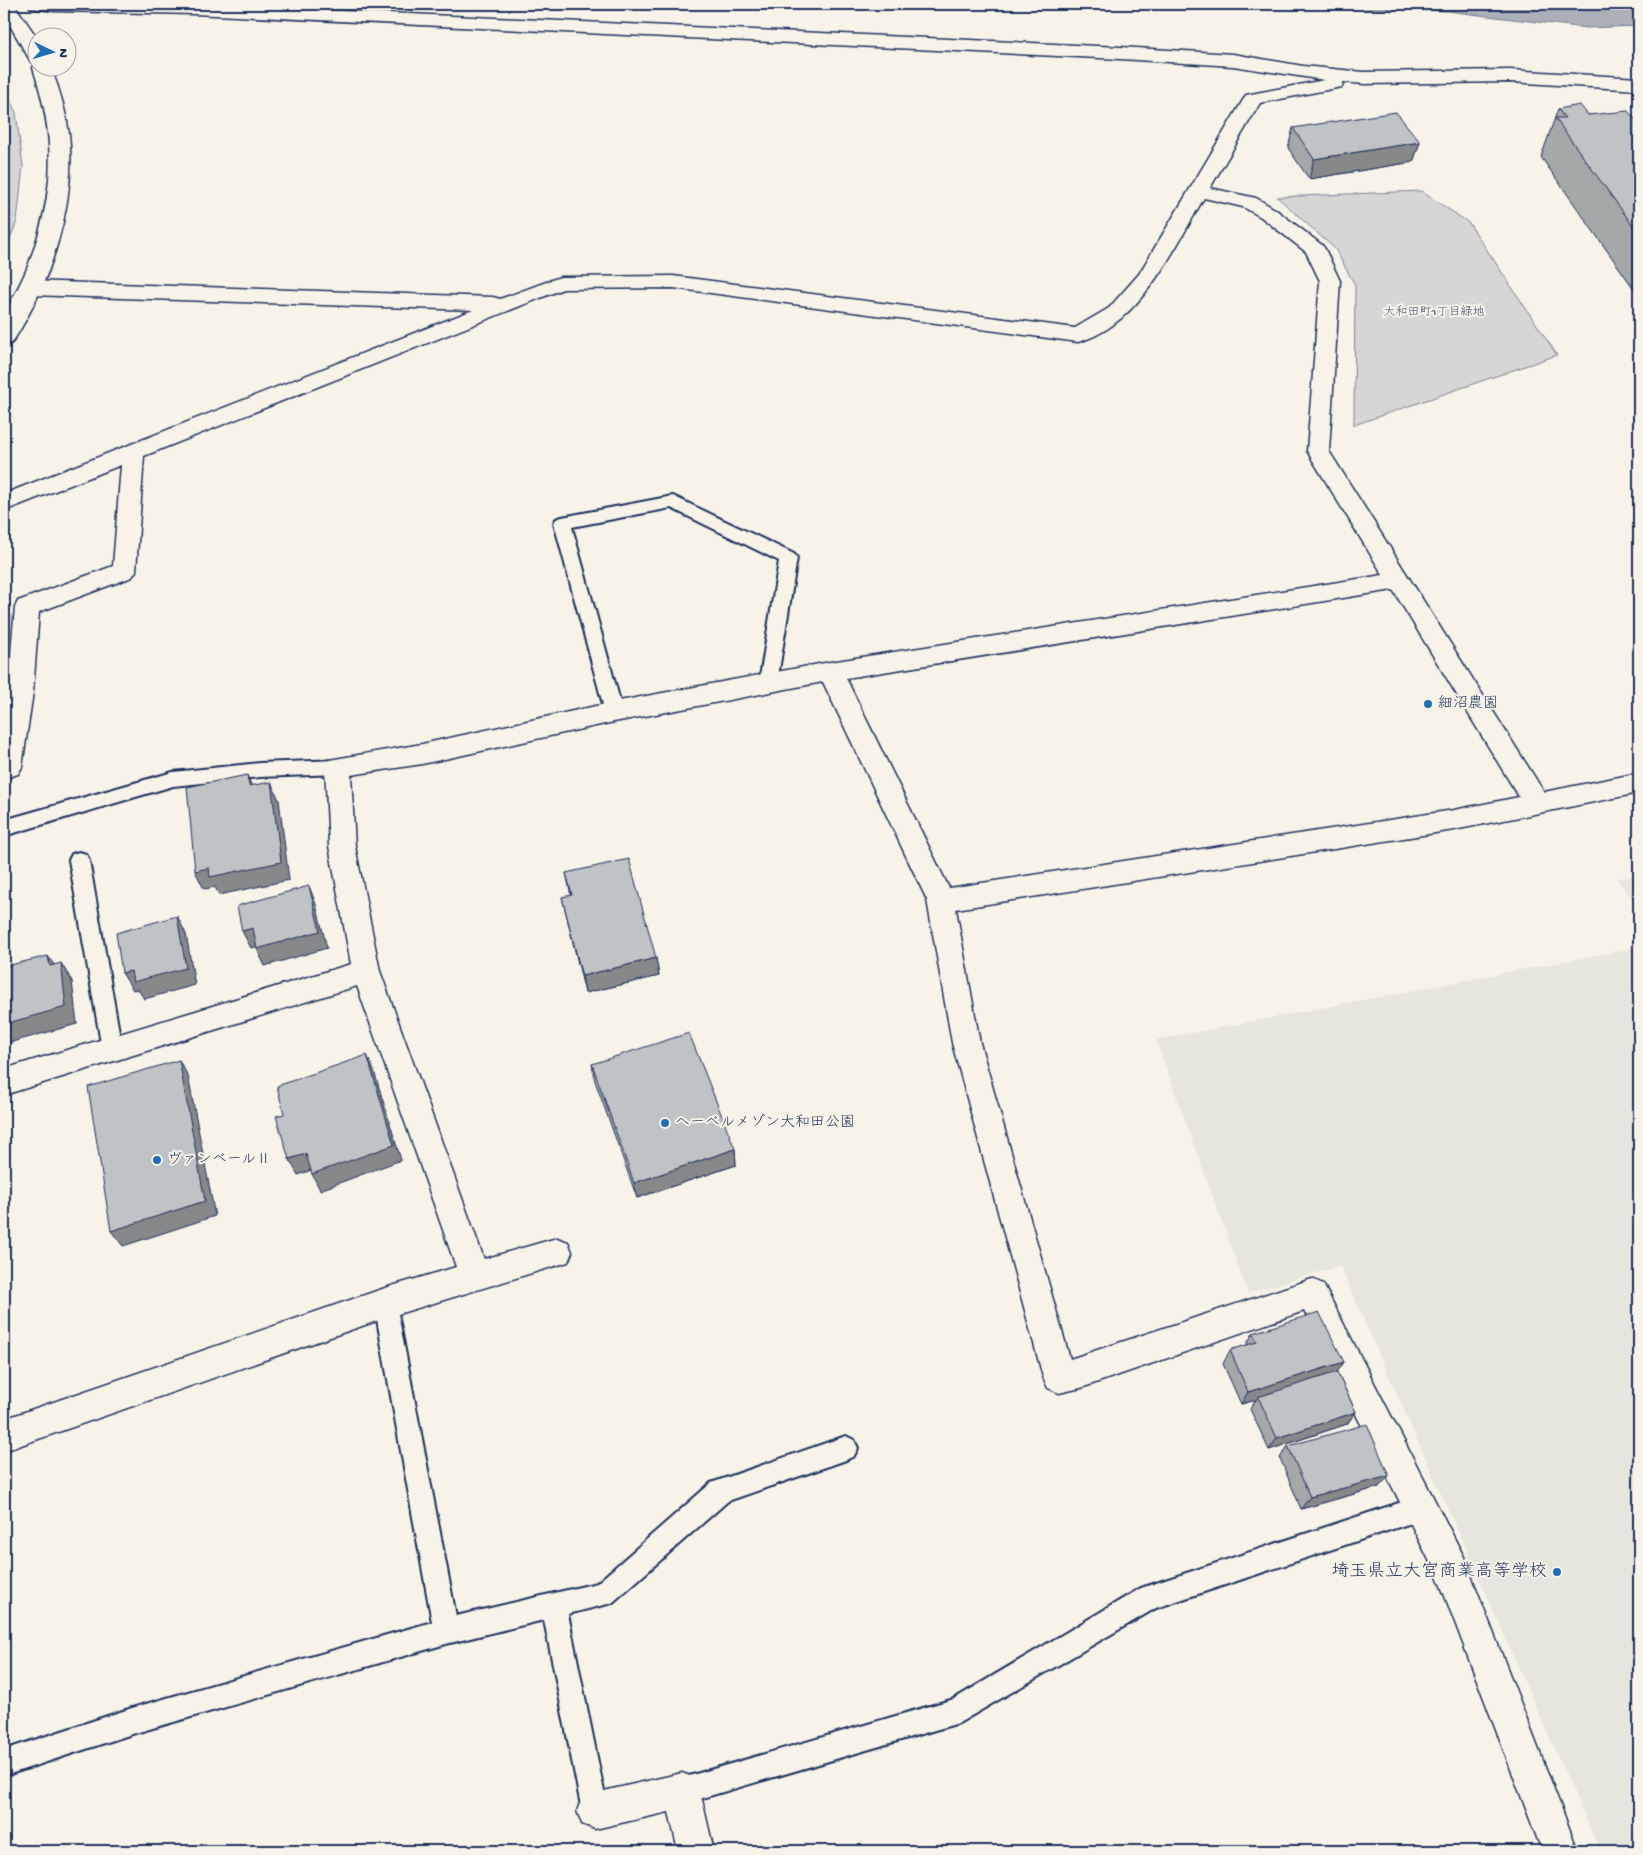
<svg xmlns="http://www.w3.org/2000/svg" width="1643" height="1855" font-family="'Gochi Hand','Klee One',sans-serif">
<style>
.built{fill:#e6e5de}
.green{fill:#d7d6d4;stroke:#798299}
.water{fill:#acb0b9;stroke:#727c95}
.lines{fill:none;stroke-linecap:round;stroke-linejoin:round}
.lane-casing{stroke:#1b2f5e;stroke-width:4}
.street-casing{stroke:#1b2f5e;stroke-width:3}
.secondary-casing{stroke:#1b2f5e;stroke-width:3}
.lane{fill:#f7f3e8;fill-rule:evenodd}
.street{fill:#f7f3e8;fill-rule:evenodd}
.secondary{fill:#f7f3e8;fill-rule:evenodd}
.wall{fill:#a5a8a9;stroke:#1b2f5e}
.shaded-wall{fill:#86888a;stroke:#1b2f5e}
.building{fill:#c0c3c5;stroke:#1b2f5e}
.poi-dot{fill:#1f6fb2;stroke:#f7f3e8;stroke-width:2}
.labels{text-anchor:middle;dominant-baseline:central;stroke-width:4;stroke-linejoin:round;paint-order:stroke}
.far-park-label{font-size:12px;fill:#415076;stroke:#f7f3e8}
.poi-label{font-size:15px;fill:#1b2f5e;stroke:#f7f3e8;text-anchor:start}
.near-poi-label{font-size:18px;fill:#1b2f5e;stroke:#f7f3e8;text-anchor:end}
</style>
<rect width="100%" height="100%" fill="#f7f3e8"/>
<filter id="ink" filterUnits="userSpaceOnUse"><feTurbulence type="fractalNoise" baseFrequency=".02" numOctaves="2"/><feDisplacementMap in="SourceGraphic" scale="10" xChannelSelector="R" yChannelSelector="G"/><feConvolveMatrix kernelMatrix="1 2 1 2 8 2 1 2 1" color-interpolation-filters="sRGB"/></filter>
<g filter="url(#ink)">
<path class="built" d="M1639 875V907L1617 879Z
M1639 947V1851H1600L1340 1266 1248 1293 1156 1040Z"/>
<path class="green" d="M4 86 16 113 23 166 17 221 4 254Z
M1421 191 1469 223 1557 355 1354 425 1355 285 1335 249 1277 197Z"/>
<path class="water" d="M1258 4H1639V26L1586 28 1447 11Z"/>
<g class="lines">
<defs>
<path id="lane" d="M673 496 794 554 797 558 777 683 774 688 768 690 762 688 759 683 779 561 671 508 572 527 623 712 620 717 614 719 608 717 605 712 554 523 556 519 562 517Z
M338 760 345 762 347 767 345 772 338 774 260 777 173 786 4 836V820L173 772 260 763Z
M79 852 86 854 89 860 122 1049 119 1055 112 1058 105 1055 102 1049 69 860 72 854Z
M385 1292 393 1295 396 1303 456 1616 597 1583 711 1483 846 1436 854 1440 858 1448 854 1456 846 1460 728 1501 612 1603 568 1614 608 1811 604 1820 595 1824 586 1820 582 1811 544 1620 446 1644 132 1734 4 1776V1750L132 1708 432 1622 374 1303 377 1295Z
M1420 1496 1429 1499 1432 1508 1429 1517 1156 1608 959 1723 682 1804 673 1800 669 1791 673 1782 682 1778 954 1699 1141 1588Z"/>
<path id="street" d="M28 4H196L1120 47 1233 54 1303 66 1364 72 1510 70 1639 78V90L1510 82 1364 84 1343 82 1342 87 1260 103 1210 188 1256 198 1275 209 1322 245 1325 249 1340 281 1329 451 1544 792 1639 773V793L1454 830 956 909 980 1043 1070 1359 1312 1279 1323 1284 1464 1557 1578 1851H1542L1438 1578 1304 1311 1081 1388 1059 1393 1048 1388 1043 1377 952 1043 927 900 823 682 614 722 422 764 351 775 355 846 380 971 484 1259 557 1238 568 1242 572 1252 568 1262 385 1318 4 1451V1419L385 1288 456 1267 357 986 4 1095V1069L351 964 329 846 325 767 329 760 422 744 614 702 830 662 1383 575 1307 451 1320 281 1306 252 1261 217 1243 207 1204 198C1174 249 1139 326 1078 342L673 288 563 289 144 456 136 571 132 577 39 612 33 692 22 767 18 774 9 777 4 775 5 705H4V687L8 686 15 607 18 601 113 566 121 465 4 511V494L473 310 30 295 23 293 20 288 23 283 30 281 493 297 500 299 560 277 673 276 1075 328 1109 308 1139 274 1246 95 1324 80 1233 66 1120 59 194 14 55 11 31 8ZM1393 590 1519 797 1454 810 949 888 846 678Z
M682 1773 695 1778 700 1791 714 1851H678L669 1812 595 1829 582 1824 577 1811 582 1798 595 1793Z"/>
<path id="secondary" d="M4 4H14L38 39V63L31 62 4 15Z
M35 64H38V68H51C59 88 66 111 69 134 77 204 50 284 12 343L4 345C3 338 2 326 4 318 10 301 21 284 28 266 55 193 57 142 33 68Z"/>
</defs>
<use href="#lane" class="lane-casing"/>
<use href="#street" class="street-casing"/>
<use href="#secondary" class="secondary-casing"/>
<use href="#lane" class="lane"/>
<use href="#street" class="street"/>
<use href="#secondary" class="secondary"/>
</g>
<path class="wall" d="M1558 109 1639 124V296L1541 157Z
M1293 128 1420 142 1413 162 1309 179 1288 148Z
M566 873 656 958 659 976 585 993 562 897 571 896Z
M592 1064 735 1149 736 1165 637 1198 595 1081Z
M1253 1333 1344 1362 1337 1372 1356 1412 1347 1424 1269 1450 1250 1409 1256 1400 1241 1404 1223 1364 1230 1350 1246 1346Z
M1288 1446 1379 1487 1301 1509 1280 1458Z"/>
<path class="shaded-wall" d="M1420 142 1413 162 1309 179 1314 159Z
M247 775 255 793 249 786Z
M271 782 279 800 289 880 219 895 215 887 204 889 195 871Z
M309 886 316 904 327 948 265 966 257 949Z
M177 916 186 934 195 985 144 999 138 989 133 990 122 973 131 971Z
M253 928 261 946 251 948 242 931Z
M48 956 60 973 50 966Z
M656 958 659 976 585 993 582 976Z
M61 963 72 981 77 1024 5 1044 4 1042V1024Z
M367 1055 374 1071 401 1160 320 1190 312 1174Z
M179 1060 188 1076 215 1216 123 1246 111 1231Z
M735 1149 736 1165 637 1198 634 1183Z
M306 1154 314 1169 298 1175 289 1159Z
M1344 1362 1335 1375 1258 1397 1256 1400 1241 1404 1248 1392Z
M1356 1412 1347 1424 1269 1450 1277 1438Z
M1389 1476 1379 1487 1301 1509 1310 1497Z"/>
<path class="building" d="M1580 105 1588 115 1628 111 1639 124V234L1555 118H1565L1558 109Z
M1396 112 1420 142 1314 159 1293 128Z
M247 775 249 786 271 782 281 862 210 877 209 868 195 871 187 787Z
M629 859 656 958 582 976 562 897 572 895 566 873Z
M309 886 320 931 257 949 253 928 242 931 237 906Z
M177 916 186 968 133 982 131 971 122 973 116 933Z
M48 956 50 966 61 963 66 1007 4 1024V973H6V966Z
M689 1033 735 1149 634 1183 592 1064Z
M367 1055 394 1145 312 1174 306 1154 289 1159 276 1116 284 1114 277 1086Z
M179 1060 205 1201 111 1231 88 1087Z
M1319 1312 1344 1362 1248 1392 1230 1350 1257 1342 1253 1333Z
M1337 1372 1356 1412 1277 1438 1258 1397Z
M1367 1424 1389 1476 1310 1497 1288 1446Z"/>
</g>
<g class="poi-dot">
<circle cx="1428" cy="704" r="5"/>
<circle cx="665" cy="1123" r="5"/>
<circle cx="157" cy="1160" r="5"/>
<circle cx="1557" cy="1572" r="5"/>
</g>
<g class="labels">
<g class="far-park-label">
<text x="1434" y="313">大和田町1丁目緑地</text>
</g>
<g class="poi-label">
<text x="1438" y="704">細沼農園</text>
<text x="675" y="1123">ヘーベルメゾン大和田公園</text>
<text x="167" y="1160">ヴァンベールⅡ</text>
</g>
<g class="near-poi-label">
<text x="1547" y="1572">埼玉県立大宮商業高等学校</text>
</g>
</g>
<rect width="1643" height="1855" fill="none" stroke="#f7f3e8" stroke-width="20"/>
<rect x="10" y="10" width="1623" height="1835" fill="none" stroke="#1b2f5e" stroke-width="2" filter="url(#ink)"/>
<g transform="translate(52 52) rotate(95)"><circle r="24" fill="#f7f3e8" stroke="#9fa5b1"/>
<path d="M0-4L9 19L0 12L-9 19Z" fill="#1f6fb2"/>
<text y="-8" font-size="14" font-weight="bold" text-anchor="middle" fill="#1b2f5e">N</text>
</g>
</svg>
